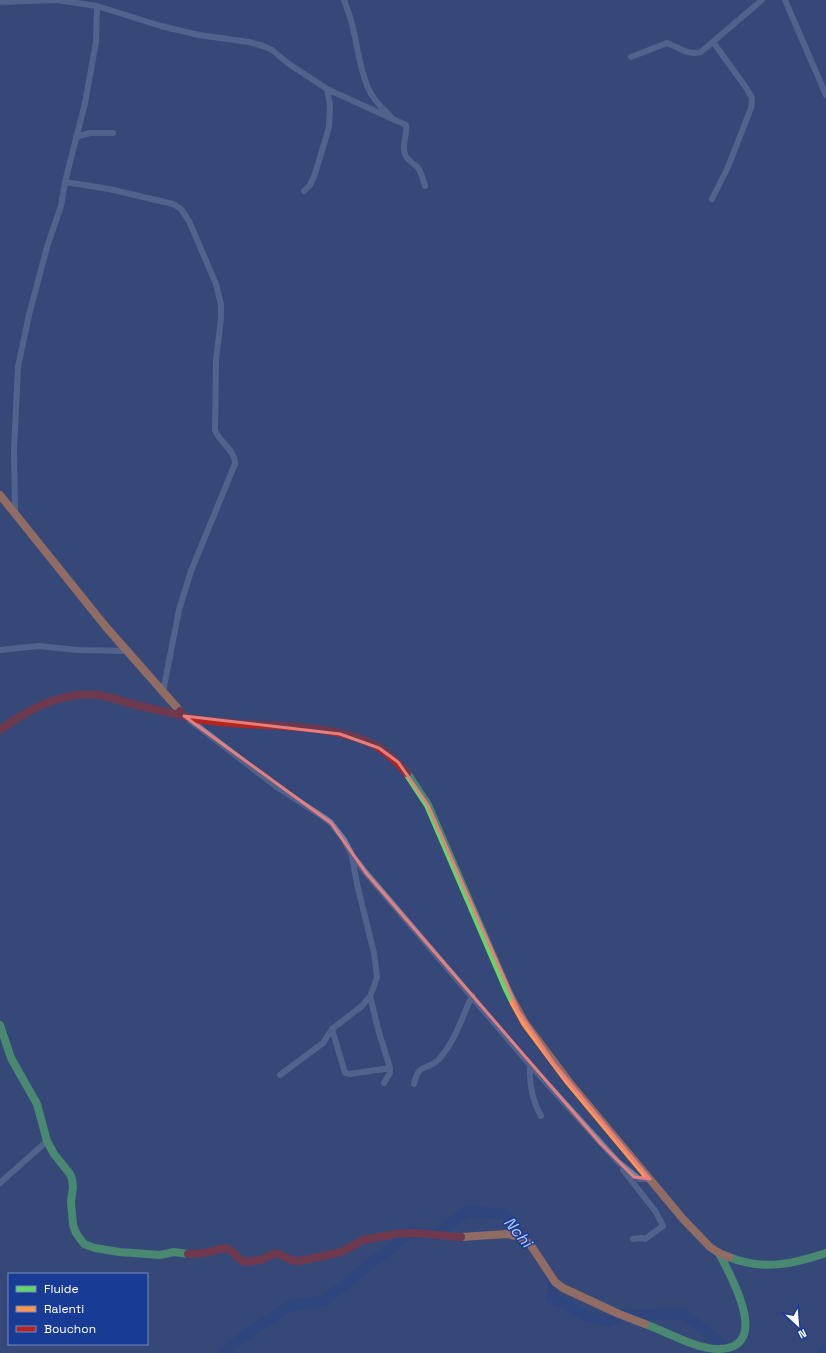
<svg xmlns="http://www.w3.org/2000/svg" width="826" height="1353" font-family="'Space Grotesk',sans-serif">
<style>
.lines{fill:none;stroke-linecap:round;stroke-linejoin:round}
.river{stroke:#284285;stroke-width:11}
.street{stroke:#7482a4;stroke-width:6}
.fast{stroke:#63d668;stroke-width:8}
.slow{stroke:#ff974d;stroke-width:8}
.jam{stroke:#b3261e;stroke-width:8}
.marked{fill:none;stroke:#e67e7e;stroke-width:3;stroke-linejoin:round}
.labels{text-anchor:middle;dominant-baseline:central;stroke-width:3;stroke-linejoin:round;paint-order:stroke}
.water-label{font-size:16px;font-style:italic;fill:#b7caf7;stroke:#183b96}
</style>
<rect width="100%" height="100%" fill="#354879"/>
<g class="lines">
<path class="river" d="M549 1274C555 1283 555 1288 551 1298L564 1303 584 1315 609 1322 622 1315 684 1314 716 1340 730 1353
M225 1353 245 1335 292 1305 324 1301 411 1232 438 1235 466 1211 505 1214 519 1237 525 1242
M823 1353 826 1349"/>
<path class="street" d="M344 0C347 8 350 16 352 24 358 46 359 69 369 90 374 101 383 109 391 117
M785 0 826 95
M0 2 57 0 97 6 96 42 85 103 65 182 61 206 47 247 29 315 18 367 14 450 15 512
M97 6 161 26 199 35 249 42 263 46 272 50 289 64 327 89 406 125C408 135 401 144 405 154 407 161 414 163 418 168 422 173 423 180 425 186
M631 57 667 43C678 47 689 56 701 52L762 0
M76 137 90 133H113
M65 182 109 189 173 204 181 209 189 221 216 284 221 305V319L216 360 215 430C219 442 236 451 235 464L191 571 179 610 163 692
M304 191 310 185 315 174 329 127 330 105 327 89
M712 199 728 167 751 108 752 98 747 89 713 42
M0 650 39 646 77 650 127 651
M187 718 277 787 323 817 331 823 344 840 352 855 366 873 530 1065 618 1162 639 1179H650
M370 996 378 1029 390 1068V1073L384 1083
M332 1029 345 1073 350 1074 390 1068
M530 1065C529 1083 532 1100 541 1116
M280 1075 323 1043 332 1029 362 1006 370 996 374 986 377 977 374 953 357 884 352 857
M414 1084C419 1061 427 1072 439 1059 455 1042 462 1017 472 996
M623 1170 656 1212 663 1226 645 1239 642 1238 633 1239
M0 1183 47 1141"/>
<path class="fast" d="M407 773 428 805 507 989 514 1003
M0 1025 11 1058 37 1104 47 1141 54 1154 70 1174 72 1179 73 1187 71 1202 73 1225 76 1233 84 1244 95 1248 119 1252 160 1255 174 1252 188 1254
M729 1257C763 1271 793 1264 826 1253
M645 1324C665 1331 696 1349 717 1349 773 1350 731 1276 719 1253"/>
<path class="slow" d="M0 495 106 627 180 711
M514 1003 525 1023 569 1082 683 1219 710 1247 719 1253 729 1257
M461 1237 507 1234 519 1237 530 1244 555 1282 563 1288 619 1314 645 1324"/>
<path class="jam" d="M180 711C181 713 182 715 184 716 189 719 205 720 211 721 264 728 334 721 380 748 390 755 399 764 407 773
M0 730C28 709 62 691 98 695 111 697 124 702 136 705 152 709 168 712 184 716
M188 1254 204 1253 225 1248 232 1251 241 1260 246 1262 260 1260 276 1253 294 1261H300L341 1252 363 1240 395 1234 415 1233 461 1237"/>
</g>
<path d="M0 0H826V1353H0ZM184 716 340 734 379 748 398 762 428 805 519 1012 555 1065 650 1179 634 1177 601 1144 366 873 331 823Z" fill="#354879" fill-opacity=".55" fill-rule="evenodd"/>
<path class="marked" d="M184 716 340 734 379 748 398 762 428 805 519 1012 555 1065 650 1179 634 1177 601 1144 366 873 331 823Z"/>
<g class="labels">
<g class="water-label">
<text transform="translate(518 1232) rotate(50)">Nchi</text>
</g>
</g>
<rect x="8" y="1273" width="140" height="72" fill="#183b96" stroke="#7489c0"/>
<rect x="16" y="1286" width="20" height="6" fill="#63d668" stroke="#7489c0"/>
<text x="44" y="1293" font-size="12" fill="#ffffff">Fluide</text>
<rect x="16" y="1306" width="20" height="6" fill="#ff974d" stroke="#7489c0"/>
<text x="44" y="1313" font-size="12" fill="#ffffff">Ralenti</text>
<rect x="16" y="1326" width="20" height="6" fill="#b3261e" stroke="#7489c0"/>
<text x="44" y="1333" font-size="12" fill="#ffffff">Bouchon</text>
<g transform="translate(798 1325) rotate(154)" stroke="#183b96" stroke-width="3" paint-order="stroke">
<path d="M0-3L7 15L0 10L-7 15Z" fill="#ffffff"/>
<text y="-6" font-size="11" font-weight="bold" text-anchor="middle" fill="#ffffff">N</text>
</g>
</svg>
